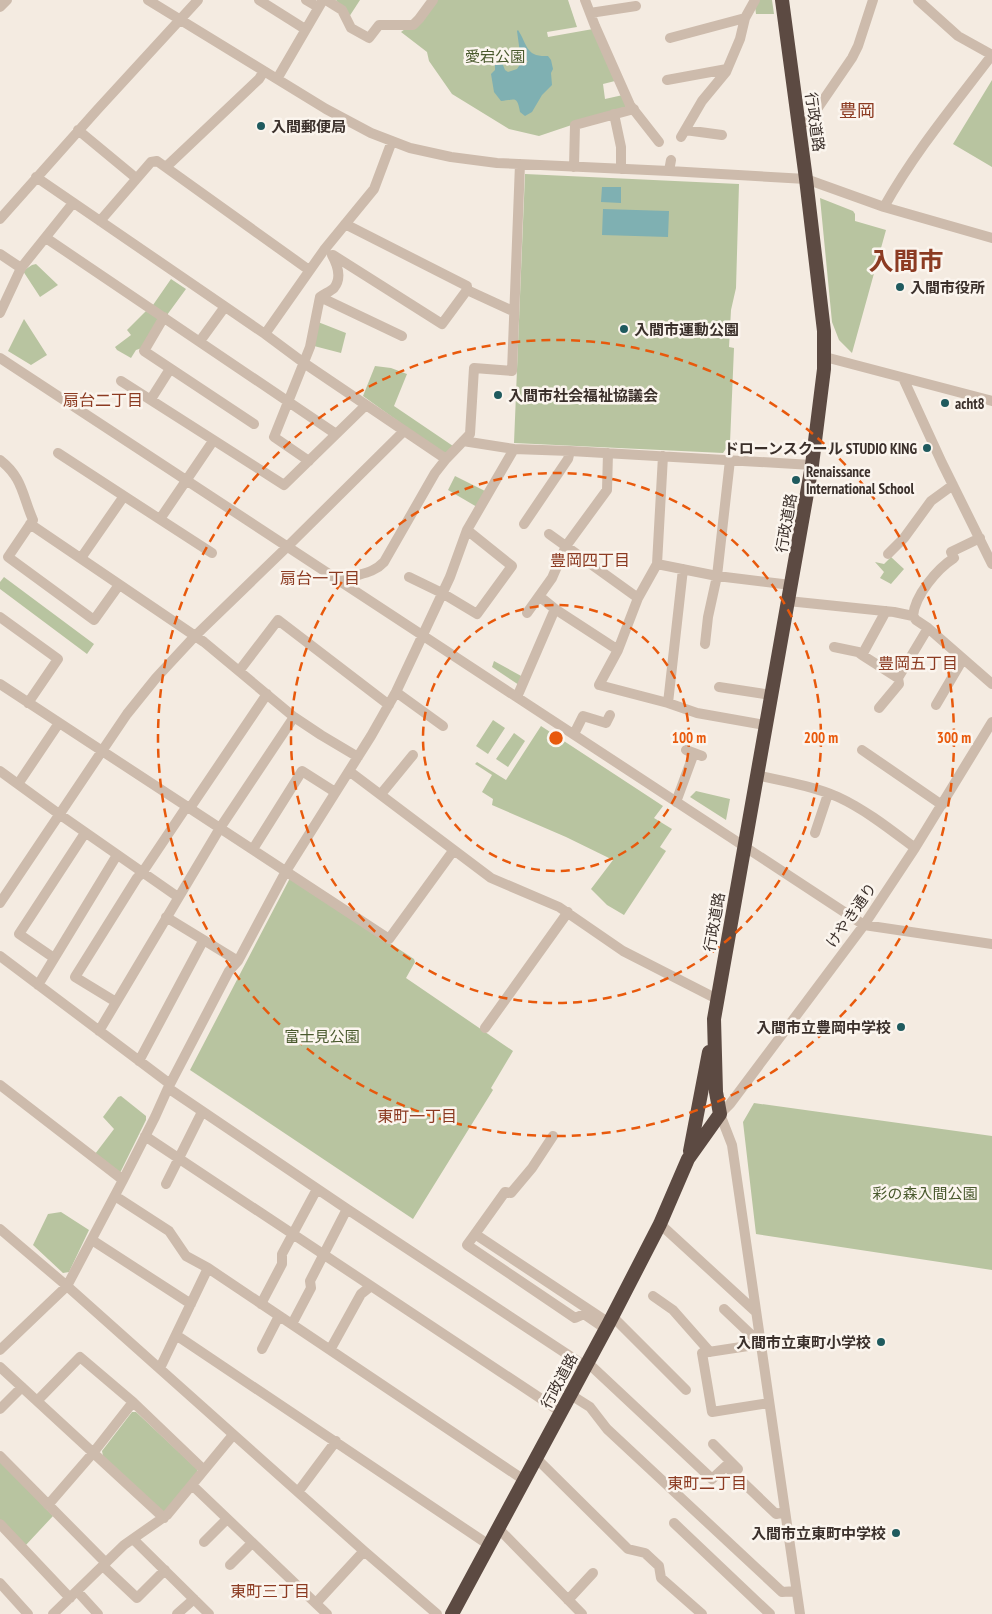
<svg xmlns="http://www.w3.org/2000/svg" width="992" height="1614" font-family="'PT Sans Narrow','Noto Sans JP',sans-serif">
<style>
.green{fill:#b8c4a0}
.water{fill:#7fb0b2}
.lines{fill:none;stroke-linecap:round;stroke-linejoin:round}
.minor{stroke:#cdbbac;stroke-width:10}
.highway{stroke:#5c4a42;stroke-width:14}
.ring{fill:none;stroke:#e8590c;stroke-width:2.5;stroke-dasharray:9 6}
.poi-dot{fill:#1f5a5e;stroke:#fbf5ee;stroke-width:2}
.labels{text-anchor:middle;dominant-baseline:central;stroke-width:5;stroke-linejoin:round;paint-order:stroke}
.park-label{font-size:15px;fill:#4a5a2e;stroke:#fbf5ee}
.street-label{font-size:15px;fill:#3b302b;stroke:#fbf5ee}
.poi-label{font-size:15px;font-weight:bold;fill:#3b302b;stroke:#fbf5ee;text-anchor:start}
.neighbourhood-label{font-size:16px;fill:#8c3b22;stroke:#fbf5ee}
.quarter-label{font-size:18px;fill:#8c3b22;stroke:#fbf5ee}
.town-label{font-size:25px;font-weight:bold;fill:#8c3b22;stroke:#fbf5ee}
.centre{fill:#e8590c;stroke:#fbf5ee;stroke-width:2.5}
.ring-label{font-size:15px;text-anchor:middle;font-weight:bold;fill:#e8590c;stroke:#fbf5ee;stroke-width:5;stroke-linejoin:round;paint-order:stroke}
</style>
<rect width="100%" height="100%" fill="#f4ebe1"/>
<path class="green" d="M336 0H360L349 17Z
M437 0H568L577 27 547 32 548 37 593 29 615 81 603 84 605 99 623 95 628 106 539 136 509 129 452 94 429 61 427 52 401 32 412 24Z
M759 0H772L774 14H756L755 6Z
M992 80V167L953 144Z
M525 174 739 184 736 288 731 310 729 347 734 348 730 443 723 453 514 443Z
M820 198 853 211 855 214V221L886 230 852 353 839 340 832 322Z
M36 264 58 285 40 297 23 271 32 265Z
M171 279 186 289 167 315 153 305Z
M146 311 159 319 142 348 136 350 131 358 117 350 115 347 131 335 127 330Z
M24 319 47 355 31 365 8 351Z
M318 322 346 333 341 353 314 346Z
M375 366 391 368 407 374 394 406 453 446 445 455 363 396Z
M455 476 487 492 477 507 448 490Z
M891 557 904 569 891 584 880 578 884 572 875 562 884 564Z
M4 577 94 644 87 654 0 589V582Z
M494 661 523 677 519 685 492 667Z
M493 720 505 728 488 754 476 746Z
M541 726 663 806 654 818 672 829 660 847 666 851 624 915 607 905 591 889 613 860 566 837 492 805 493 799 482 792 492 775 475 764 477 762 506 780Z
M514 733 525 741 508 767 496 759Z
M696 791 730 799 726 820 690 797Z
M290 878 414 959 415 962 406 978 513 1051 491 1088 493 1090 413 1219 190 1070Z
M121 1096 146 1116V1120L120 1173 95 1154 114 1129 103 1117 118 1097Z
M754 1103 992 1136V1270L756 1234 743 1122Z
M61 1212 89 1230 69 1272 63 1273 33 1245 48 1214Z
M132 1412H136L197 1469 198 1473 166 1511 162 1512 103 1456 102 1451Z
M0 1460 53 1516 25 1546 0 1520Z"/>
<path class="water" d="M518 30C528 45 525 57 548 56L551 60 553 69 551 73 552 85 542 95 532 112 525 116 520 112C517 95 515 100 501 101L494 92 491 74 495 70V64L498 60H501L505 70 508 72 517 69 521 63 528 62 520 53 517 31Z
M602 187H621V203L601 202Z
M603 209 669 211 668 237 602 235Z"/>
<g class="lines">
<path class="minor" d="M148 0 326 109 371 133 410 148 451 157 497 163 669 171 806 179 884 207 992 238
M259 0 305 29
M306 0 318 7
M326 0 342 10 351 28 369 38 379 25H413L419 19 433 0
M585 0 595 26 630 105 659 142
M918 0 958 36 992 55
M0 7 7 0
M590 13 636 6
M670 38 745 18
M277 79 323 0
M667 80 727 69
M614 114 621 147V169
M799 124 806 122 813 115 852 58 858 46 873 0
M78 130 136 178
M685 130 722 135
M681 137 702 101 726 72 740 39 745 18 755 0
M166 167 259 79 264 71
M574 167 575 125 634 109
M669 171 671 160
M36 177 265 334 304 363 446 459
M884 207C914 153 954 105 992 55
M0 219 97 110 198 0
M100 221 151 162 157 161 309 270
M345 224 467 286V290L513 311
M46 238 336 434
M0 254 21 268
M333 255 442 324 467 290
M320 297 402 336
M0 313 21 268 73 203
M164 317 144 351 254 424
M265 334 324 250 374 189 392 141
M200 341 224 308
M825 357 992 401
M0 358 864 925 992 944
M903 378 942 463 992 564
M121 381 284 485 366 405
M151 399 170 369
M463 441 514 449 570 451 812 465
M58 453 124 496
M0 460C23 478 22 495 33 520L8 557 94 620 119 585
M309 461 274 437 310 347 320 297C324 294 331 291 334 288 342 278 337 264 332 255
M160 519 213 441
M30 524 204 642 294 717 321 735 358 757
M524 524 568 459 570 451
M549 534 638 598 657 564 663 456
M888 554 904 538 931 501 953 485
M81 558 124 496 212 553
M657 564 717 576 791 585
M409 577 442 593 477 614 512 566 467 530
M341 581C357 573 372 575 384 562L435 473 446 459 470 434 474 368 512 371 520 164
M539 596 555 609 618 650
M638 598 618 650 599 685 668 703 697 713 765 725
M788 601 894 612 913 616 916 620 928 628 992 684
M886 611 862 655 898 678 928 628
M527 613 552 578 566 546 607 490 608 453
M913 616C915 595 937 569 954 558L951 552 980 538
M0 617 58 659 28 703
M705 644 708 617 717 576 730 460
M834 647 858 652 862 655
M239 671 278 620 389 705
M0 684 389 939 453 851
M719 687 771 695
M396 692 443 726
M517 697 555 609
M668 703 683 569
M936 705 963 659
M879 708 899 684 898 678
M574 734 583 716 606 723 610 715
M686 750 702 756
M862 750 942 805
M0 771 59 814 178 897
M349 771 491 878 559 907 623 951 717 999
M756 775C783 781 813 786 838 797 866 810 891 830 915 848
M18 784 59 723
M381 794 413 755
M676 802 694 753
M190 808 267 694
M815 833 828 794
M253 849 302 771 335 792
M0 903 102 751 127 714 156 678 195 636 288 546 404 431
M166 917 238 961
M0 956 170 1084
M54 958 19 934 85 833
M38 985 117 855
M116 1002 75 977 137 878 142 873 187 806
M485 1028 568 912
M99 1031 220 828 294 717
M139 1061 203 941
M0 1085 123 1180
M168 1088 347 1209 585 1366
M145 1136 561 1412
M166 1184 202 1112
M115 1196 169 1231 186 1256 208 1268 524 1480
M660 1224 756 1312
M0 1229 67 1286 364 1551 437 1614
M475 1234 505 1192 511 1193 532 1168 553 1136
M92 1240 191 1304
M653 1296 673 1310 710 1352
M261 1304 282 1264V1254L317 1189
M724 1309 761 1344
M613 1317 686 1390
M292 1324 311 1288 310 1281 347 1209
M606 1329 584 1314 575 1318 467 1245 475 1234 609 1323
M176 1335 489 1545
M761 1344 702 1353 712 1412 769 1403
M262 1349 279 1316
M0 1350 67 1286 123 1180 155 1117 168 1088 229 971 238 961 286 871 371 736 396 692 450 577 467 530 514 449
M330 1350 361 1294 371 1286
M587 1362 712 1479 726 1466 776 1514 785 1512
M0 1367 164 1518
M160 1368 208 1268
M571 1395 590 1407 607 1429 782 1592 796 1591
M37 1401 80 1357 133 1402 204 1470
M0 1409 22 1387
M713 1444 738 1469
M0 1456 106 1563
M536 1458 628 1549 645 1553 659 1566 661 1578 702 1614
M192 1485 327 1614
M298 1492 336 1441
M48 1505 93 1453 133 1402
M674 1523 770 1614
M0 1524 70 1598
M498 1528 582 1614
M133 1539 209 1614
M204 1542 227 1519
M230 1565 252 1543
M103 1566 137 1598 165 1570
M0 1583 28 1614
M77 1591 98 1614
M568 1600 593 1573
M316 1603 364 1551
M53 1614 124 1545 167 1515 233 1435
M177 1614 194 1599
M800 1614 732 1145 720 1114 730 1104 864 925 915 848 992 722"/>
<path class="highway" d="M690 1151 709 1052
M452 1614 609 1323 660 1224 688 1159 720 1114 716 1092 714 1019 812 465 824 369V331L806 179 782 0"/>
</g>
<g class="ring">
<circle cx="556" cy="738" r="133"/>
<circle cx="556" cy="738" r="265"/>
<circle cx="556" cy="738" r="398"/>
</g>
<g class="poi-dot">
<circle cx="261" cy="126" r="5"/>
<circle cx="900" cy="287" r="5"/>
<circle cx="624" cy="329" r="5"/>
<circle cx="498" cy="395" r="5"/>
<circle cx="945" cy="403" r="5"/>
<circle cx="927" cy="448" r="5"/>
<circle cx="796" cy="480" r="5"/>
<circle cx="901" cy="1027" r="5"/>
<circle cx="881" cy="1342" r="5"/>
<circle cx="896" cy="1533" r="5"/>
</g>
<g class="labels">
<g class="park-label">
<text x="495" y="56">愛宕公園</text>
<text x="322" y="1036">富士見公園</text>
<text x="925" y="1193">彩の森入間公園</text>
</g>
<g class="street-label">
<text transform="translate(815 122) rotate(82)">行政道路</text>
<text transform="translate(786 523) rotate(-80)">行政道路</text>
<text transform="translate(851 915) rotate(-55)">けやき通り</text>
<text transform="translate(714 922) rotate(-80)">行政道路</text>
<text transform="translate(559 1381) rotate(-62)">行政道路</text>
</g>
<g class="poi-label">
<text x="271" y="126">入間郵便局</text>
<text x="910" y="287">入間市役所</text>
<text x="634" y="329">入間市運動公園</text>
<text x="508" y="395">入間市社会福祉協議会</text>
<text x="955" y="403">acht8</text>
<text x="917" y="448" text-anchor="end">ドローンスクール STUDIO KING</text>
<text x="806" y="471">Renaissance<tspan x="806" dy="17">International School</tspan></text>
<text x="891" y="1027" text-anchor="end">入間市立豊岡中学校</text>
<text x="871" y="1342" text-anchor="end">入間市立東町小学校</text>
<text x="886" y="1533" text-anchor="end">入間市立東町中学校</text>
</g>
<g class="neighbourhood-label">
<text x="103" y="400">扇台二丁目</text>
<text x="590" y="560">豊岡四丁目</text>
<text x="320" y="578">扇台一丁目</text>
<text x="918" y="663">豊岡五丁目</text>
<text x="417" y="1116">東町一丁目</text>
<text x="707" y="1483">東町二丁目</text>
<text x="270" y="1591">東町三丁目</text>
</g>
<g class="quarter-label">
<text x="857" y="110">豊岡</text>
</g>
<g class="town-label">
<text x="906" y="261">入間市</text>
</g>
</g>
<circle cx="556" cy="738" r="8" class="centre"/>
<g class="ring-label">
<text x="689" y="743">100 m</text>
<text x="821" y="743">200 m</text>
<text x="954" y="743">300 m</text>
</g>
</svg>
